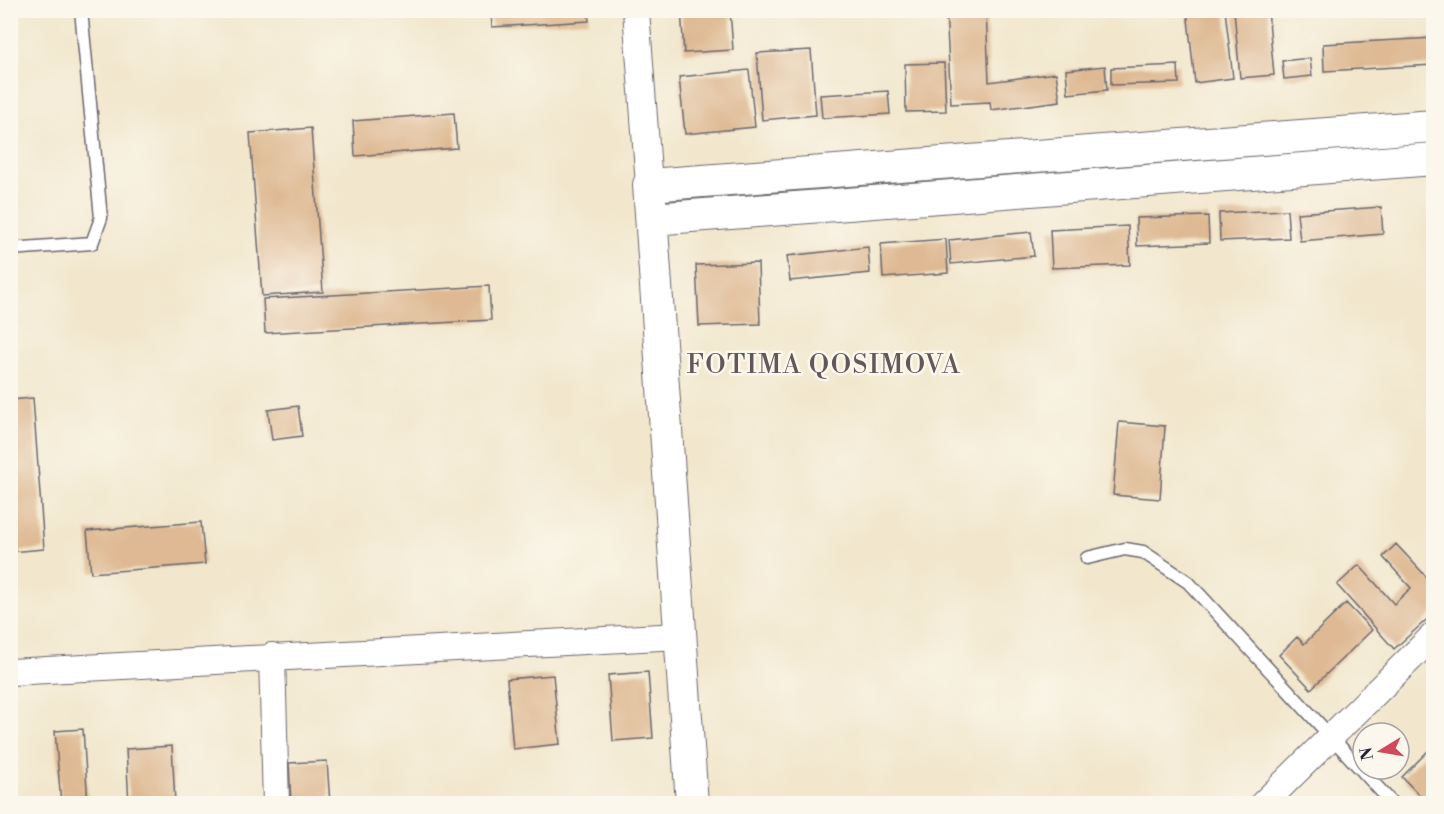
<svg xmlns="http://www.w3.org/2000/svg" width="1444" height="814" font-family="'Libre Bodoni',serif">
<style>
.building{fill:#deb993}
.lines{fill:none;stroke-linecap:round;stroke-linejoin:round}
.service-casing{stroke:#6b676e;stroke-width:15}
.minor-casing{stroke:#6b676e;stroke-width:28}
.tertiary-casing{stroke:#6b676e;stroke-width:34}
.service{stroke:#fff;stroke-width:12}
.minor{stroke:#fff;stroke-width:26}
.tertiary{stroke:#fff;stroke-width:32}
.labels{text-anchor:middle;dominant-baseline:central;stroke-width:5;stroke-linejoin:round;paint-order:stroke}
.quarter-label{font-size:26px;letter-spacing:1.5px;fill:#64575a;stroke:#fbf7ec}
</style>
<rect width="100%" height="100%" fill="#fbf7ec"/>
<filter id="ink" filterUnits="userSpaceOnUse"><feTurbulence type="fractalNoise" baseFrequency=".0167" numOctaves="2"/><feDisplacementMap in="SourceGraphic" scale="12" xChannelSelector="R" yChannelSelector="G"/><feConvolveMatrix kernelMatrix="1 2 1 2 8 2 1 2 1" color-interpolation-filters="sRGB"/></filter>
<filter id="wash" filterUnits="userSpaceOnUse"><feTurbulence type="fractalNoise" baseFrequency=".008" numOctaves="4" result="noise"/><feDisplacementMap in="SourceGraphic" scale="24" xChannelSelector="R" yChannelSelector="G"/><feGaussianBlur stdDeviation="1.35" result="paint"/><feColorMatrix in="noise" values="0 0 0 0 0 0 0 0 0 0 0 0 0 0 0 0 0 1.4 0 .05"/><feComposite in="paint" operator="in"/></filter>
<g filter="url(#wash)">
<rect width="100%" height="100%" fill="#f2e7cd"/>
<g id="blocks">
<path class="building" d="M491 10H588L589 21 492 27Z
M681 10H730L733 50 684 53Z
M946 10H986L989 82 1056 73 1060 101 991 110 990 102 951 104Z
M1187 10H1225L1233 78 1195 83Z
M1234 10H1268L1274 75 1240 78Z
M1434 38V65L1324 71 1323 44Z
M811 50 816 115 762 120 757 53Z
M1310 58 1312 76 1284 79 1282 61Z
M944 63 946 111 906 112 905 64Z
M1178 65 1179 83 1111 85V68Z
M1105 66 1107 90 1068 94 1066 70Z
M749 70 755 127 685 134 679 77Z
M888 91 890 114 822 118 820 95Z
M454 113 457 148 355 156 353 121Z
M311 128 323 292 262 296 250 133Z
M1381 207 1383 234 1300 241 1297 213Z
M1287 210 1289 238 1220 241 1219 213Z
M1208 216 1209 243 1137 246 1136 218Z
M1128 226 1130 265 1052 268 1050 230Z
M1031 232 1034 256 951 264 949 240Z
M946 239 948 273 883 278 881 244Z
M868 247 870 273 790 281 787 256Z
M758 263 760 324 699 326 696 265Z
M489 286 491 320 265 333 263 299Z
M33 398 44 549 10 552V400Z
M298 406 302 436 272 440 268 410Z
M1119 422 1165 426 1160 499 1113 495Z
M201 522 205 564 91 573 87 531Z
M1396 544 1434 585V613L1394 649 1337 585 1359 565 1394 604 1411 588 1383 557Z
M1346 603 1372 630 1311 689 1279 655 1297 637 1304 644Z
M648 672 653 738 613 741 608 675Z
M553 675 560 744 513 749 507 679Z
M83 729 88 804H61L55 731Z
M1434 745V804H1428L1402 777Z
M172 746 175 803 129 804 126 749Z
M327 761 330 804H291L289 763Z"/>
</g>
</g>
<g filter="url(#ink)">
<use href="#blocks" fill-opacity="0" stroke="#6b676e" stroke-width="1.5"/>
<g class="lines">
<defs>
<path id="service" d="M10 249 92 243 101 218 81 10
M1087 558 1125 549 1143 552 1188 582 1393 804"/>
<path id="minor" d="M636 10 649 185
M272 656 276 804
M10 672 679 636
M1263 804 1434 635"/>
<path id="tertiary" d="M652 219 1434 159
M692 804 649 185 1434 126"/>
</defs>
<use href="#service" class="service-casing"/>
<use href="#minor" class="minor-casing"/>
<use href="#tertiary" class="tertiary-casing"/>
<use href="#service" class="service"/>
<use href="#minor" class="minor"/>
<use href="#tertiary" class="tertiary"/>
</g>
</g>
<g class="labels">
<g class="quarter-label">
<text x="824" y="365">FOTIMA QOSIMOVA</text>
</g>
</g>
<rect width="1444" height="814" fill="none" stroke="#fbf7ec" stroke-width="36"/>
<g transform="translate(1381 751) rotate(259)"><circle r="28" fill="#fbf7ec" stroke="#a4a2a5" stroke-width="1.5"/>
<path d="M0-4.5L10 22L0 15L-10 22Z" fill="#d1495b"/>
<text y="-9" font-size="16" font-weight="bold" text-anchor="middle" fill="#22223b">N</text>
</g>
</svg>
